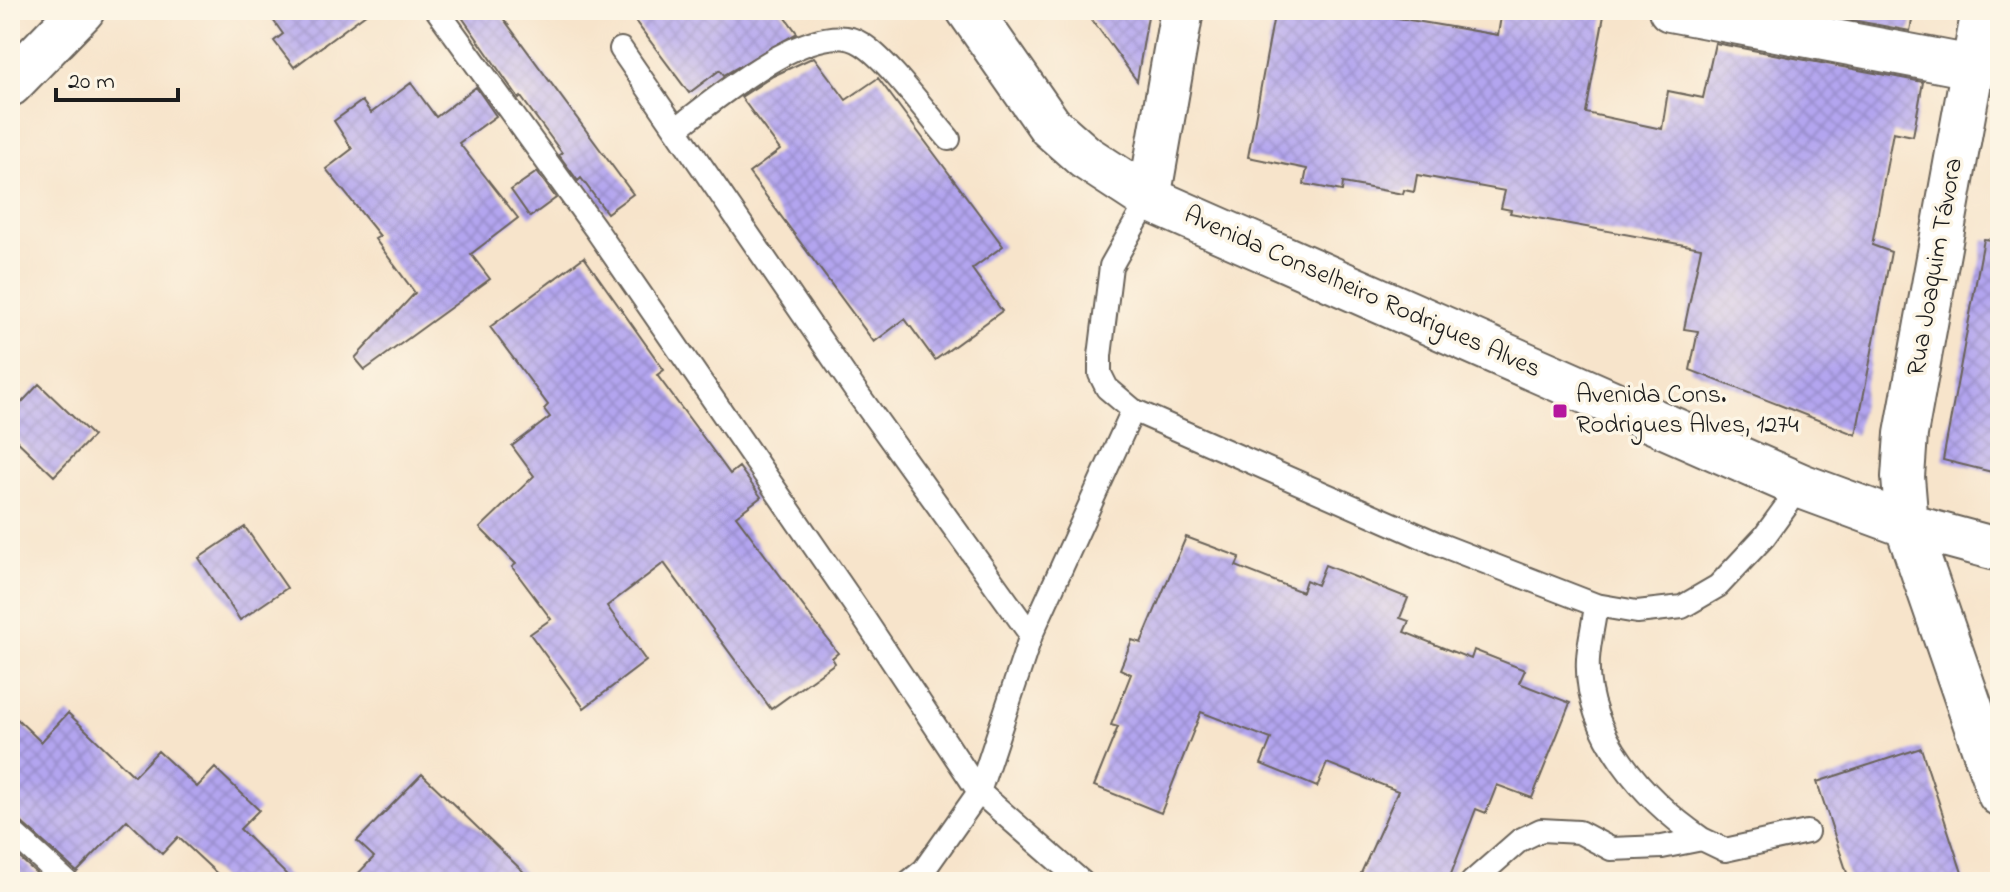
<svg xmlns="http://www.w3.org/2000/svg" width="2010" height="892" font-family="'Indie Flower',sans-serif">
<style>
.building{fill:url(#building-cross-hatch)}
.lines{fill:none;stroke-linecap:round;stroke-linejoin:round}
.service-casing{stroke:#696259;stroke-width:26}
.minor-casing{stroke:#696259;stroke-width:46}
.tertiary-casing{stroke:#696259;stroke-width:48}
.service{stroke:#fff;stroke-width:22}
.minor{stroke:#fff;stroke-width:42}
.tertiary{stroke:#fff;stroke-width:44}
.poi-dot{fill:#b5179e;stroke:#fcf5e5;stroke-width:3}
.labels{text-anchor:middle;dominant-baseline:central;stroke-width:7;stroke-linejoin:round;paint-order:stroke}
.street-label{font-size:26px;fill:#1c1c1c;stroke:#fcf5e5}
.poi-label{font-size:26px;fill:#1c1c1c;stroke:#fcf5e5;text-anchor:start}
</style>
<defs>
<pattern id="building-cross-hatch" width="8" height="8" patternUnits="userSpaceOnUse" patternTransform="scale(2)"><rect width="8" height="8" fill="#b3a5ef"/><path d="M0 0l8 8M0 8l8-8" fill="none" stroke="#998dcc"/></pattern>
</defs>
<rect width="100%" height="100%" fill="#fcf5e5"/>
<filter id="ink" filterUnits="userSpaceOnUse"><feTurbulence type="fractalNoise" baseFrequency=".0125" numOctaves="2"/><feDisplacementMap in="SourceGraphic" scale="16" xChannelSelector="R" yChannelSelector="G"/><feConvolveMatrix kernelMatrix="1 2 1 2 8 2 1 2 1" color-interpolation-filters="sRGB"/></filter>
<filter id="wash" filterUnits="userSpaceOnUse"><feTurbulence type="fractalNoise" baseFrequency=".006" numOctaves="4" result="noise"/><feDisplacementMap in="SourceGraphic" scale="32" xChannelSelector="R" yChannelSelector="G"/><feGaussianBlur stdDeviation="1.8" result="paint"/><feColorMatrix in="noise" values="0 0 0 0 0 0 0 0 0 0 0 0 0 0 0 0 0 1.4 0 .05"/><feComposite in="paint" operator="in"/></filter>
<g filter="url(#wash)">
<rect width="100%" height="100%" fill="#f7e4cb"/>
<g id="blocks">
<path class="building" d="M266 10H371L294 67 274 41 283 34Z
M457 10H497L633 194 607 213 581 178 578 181 559 155 562 153 521 97 519 99Z
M627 10H780L797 33 724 75 720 70 689 93Z
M1085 10H1149L1137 81Z
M1275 10H1351L1498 35 1502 10H1605L1586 113 1662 129 1668 91 1703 98 1715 43 1923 82 1913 136 1893 132 1872 245 1891 252 1856 435 1690 370 1698 331 1684 329 1701 248 1510 213 1511 210 1501 208 1505 191 1417 175 1414 192 1404 190 1403 194 1343 183 1342 191 1304 184 1307 169 1248 157Z
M1799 10H1914L1910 31Z
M814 57 846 100 878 78 1003 246 972 269 1002 311 935 360 905 319 874 342 749 173 780 150 741 97 773 76Z
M411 83 436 117 476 87 496 116 459 143 518 218 471 254 490 279 365 370 355 358 415 293 375 239 380 236 326 169 352 149 334 121 362 101 371 113Z
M537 172 556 198 530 217 511 190Z
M1984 239 2000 241V474L1943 460Z
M584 257 664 370 657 375 706 441 730 474 739 467 761 497 736 516 838 653 832 658 835 663 771 709 664 563 607 606 646 661 584 708 530 634 551 619 512 567 516 564 480 528 534 476 512 446 550 417 544 409 548 405 490 327Z
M39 384 93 436 54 476 10 434V415Z
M245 527 287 588 240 620 199 558Z
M1186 537 1240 557 1236 566 1302 592 1306 580 1317 585 1325 565 1408 598 1400 618 1409 621 1404 632 1471 659 1474 650 1525 670 1519 683 1570 703 1532 798 1497 785 1486 813 1476 809 1448 882H1357L1398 791 1327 763 1317 787 1261 764 1271 739 1201 712 1161 813 1094 786 1118 727 1111 725 1131 674 1120 669 1132 640 1141 643Z
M10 712 41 742 68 713 134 776 158 751 197 787 215 768 259 810 240 829 294 882H226L178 837 162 854 127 820 77 872 19 820 10 816Z
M1921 748 1965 882H1850L1817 782Z
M422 774 534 882H350L374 857 357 841Z
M10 849 46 882H10Z"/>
</g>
</g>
<g filter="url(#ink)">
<use href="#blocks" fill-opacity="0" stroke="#696259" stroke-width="2"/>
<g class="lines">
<defs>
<path id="service" d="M437 10 595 228 865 620 979 792 1082 882
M621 49 855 390 1031 635
M676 129C713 101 816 13 862 44 888 60 928 115 949 139
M1149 199 1111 266 1100 356V374L1107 388 1133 410 1436 543 1596 605 1637 612 1682 607 1718 586 1764 537 1801 486
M1596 605C1594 623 1589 641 1588 659 1584 734 1645 800 1702 839
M10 830 67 882
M909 882 924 870 979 792 1031 635 1133 410
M1472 882 1520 840 1541 830 1579 832 1611 849 1662 847 1702 839 1725 850 1807 832"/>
<path id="minor" d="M1670 10 1972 67
M1983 10 1906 434 1903 477 1907 525 2000 550
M1149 199 1182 10"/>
<path id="tertiary" d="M969 10 1050 126 1085 157 1149 199 1801 486 1907 525 2000 794
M10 84 82 10"/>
</defs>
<use href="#service" class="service-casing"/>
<use href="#minor" class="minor-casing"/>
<use href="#tertiary" class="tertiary-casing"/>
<use href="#service" class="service"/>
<use href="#minor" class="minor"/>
<use href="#tertiary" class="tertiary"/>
</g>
</g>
<rect class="poi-dot" x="1552" y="403" width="16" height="16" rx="4"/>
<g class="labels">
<g class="street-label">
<text transform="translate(1936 267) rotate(-80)">Rua Joaquim Távora</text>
<text transform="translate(1362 293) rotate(24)">Avenida Conselheiro Rodrigues Alves</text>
</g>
<g class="poi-label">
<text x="1576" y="396">Avenida Cons.<tspan x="1576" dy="30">Rodrigues Alves, 1274</tspan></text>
</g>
</g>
<rect width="2010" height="892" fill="none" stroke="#fcf5e5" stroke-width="40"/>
<path d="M56 88v12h122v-12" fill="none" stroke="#1c1c1c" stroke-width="4"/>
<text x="68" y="88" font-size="24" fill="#1c1c1c" stroke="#fcf5e5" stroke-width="6" paint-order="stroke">20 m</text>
</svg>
